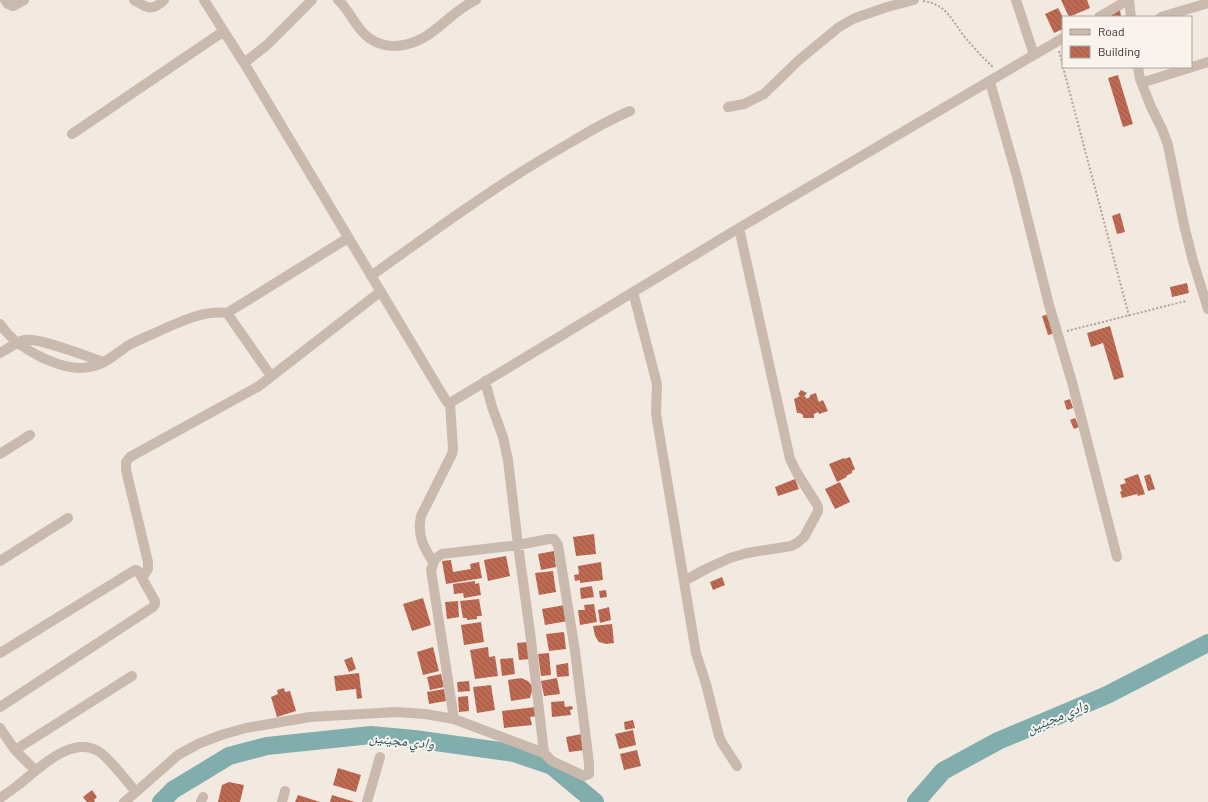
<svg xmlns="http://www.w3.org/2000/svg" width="1208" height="802" font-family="Barlow,'Noto Naskh Arabic',sans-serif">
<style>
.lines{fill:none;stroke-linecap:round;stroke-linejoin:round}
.river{stroke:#81adad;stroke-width:18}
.building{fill:url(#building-back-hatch)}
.path{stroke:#b5a397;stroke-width:2;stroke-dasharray:2 2;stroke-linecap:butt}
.minor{stroke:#cab9ad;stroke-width:10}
.labels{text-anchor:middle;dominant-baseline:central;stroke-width:4;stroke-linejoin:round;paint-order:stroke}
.water-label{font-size:14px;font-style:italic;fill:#235658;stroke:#f9f3ed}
</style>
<defs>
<pattern id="building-back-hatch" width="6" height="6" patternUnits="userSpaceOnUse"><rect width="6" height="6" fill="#be6a53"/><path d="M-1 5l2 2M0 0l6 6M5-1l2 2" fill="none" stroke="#9b5845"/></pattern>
</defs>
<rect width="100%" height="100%" fill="#f2e9e1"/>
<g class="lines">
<path class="river" d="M161 802 173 790 229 756 267 746 371 735 414 739 514 753 552 766 595 802
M916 802 943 771 998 741 1107 695 1208 643"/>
</g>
<path class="building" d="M1061 0H1087L1090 8 1069 17Z
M1058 8 1063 17V29L1054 33 1045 14Z
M1120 9 1121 17H1106Z
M1118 75 1133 124 1123 127 1108 78Z
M1120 213 1125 232 1117 234 1112 216Z
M1187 283 1189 293 1172 297 1170 287Z
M1049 314 1055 333 1048 335 1042 316Z
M1110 326 1124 377 1114 380 1103 343 1091 347 1087 333Z
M801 390 807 393 804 397H806V399L810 397V395L816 393 818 400 819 402 823 400 828 411 819 414 818 412 814 414V418H803V415L800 413H797L794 399 800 396 798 394Z
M1070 399 1073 408 1067 410 1064 401Z
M1075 418 1079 427 1074 429 1070 420Z
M850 457 855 469 852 471V473L846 476 847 477 837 482 829 464 844 458V459Z
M1138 474 1145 494 1138 496 1137 494 1122 498 1120 492 1122 491 1120 485 1126 483 1124 479Z
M1150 474 1155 489 1148 491 1144 476Z
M795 479 799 489 778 496 775 487Z
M840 482 850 502 835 509 825 489Z
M594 534 596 554 576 556 573 537Z
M554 551 556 567 541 570 538 554Z
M506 556 510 576 488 581 484 560Z
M451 560 453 572 471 569 470 564 479 562 482 578 446 584 442 561Z
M601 562 603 580 580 583V580L575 581 574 575 579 574 578 566Z
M553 571 556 592 539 595 535 573Z
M722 577 725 585 713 590 710 582Z
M475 581V584L479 583 481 595 464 598 463 593 454 594 453 584Z
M592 586 594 597 581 599 580 588Z
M606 590 607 597 600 598 599 591Z
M423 598 431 625 412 631 403 604Z
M479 599 482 616H477V619L467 620V618H463L460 601Z
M458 601 459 617 447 619 445 602Z
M594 604 597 622 580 625 578 610H585L584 605Z
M565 605 568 621 545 625 542 609Z
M609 607 611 620 600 623 598 610Z
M481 622 484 642 464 645 461 625Z
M612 624 614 643 606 644 599 642 595 636 593 626Z
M564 632 566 649 549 651 546 634Z
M528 642 530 659 519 660 517 643Z
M433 647 439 671 423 675 417 652Z
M488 647 489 657 495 656 498 676 475 679 470 650Z
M549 653 551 675 541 676 538 654Z
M352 657 356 669 349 672 344 660Z
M513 658 515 674 502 676 500 659Z
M568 663 569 676 557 677 556 665Z
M359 673 362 698 357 699 356 689 336 691 334 676Z
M441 674 444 687 430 690 427 677Z
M521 678 528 681 533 687 530 698 511 701 508 680Z
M557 678 560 694 544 696 541 681Z
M469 681 470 691 458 692 457 682Z
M491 685 495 710 477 713 473 687Z
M284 688 285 692 290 691 296 711 277 717 271 697 278 694 277 690Z
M444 689 446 701 429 704 427 692Z
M468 696 469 711 459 712 458 697Z
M564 701 565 707 572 706 573 709 570 710 571 715 552 717 551 702Z
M536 707 537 716 530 717 532 725 504 728 502 711Z
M633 720 635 728 625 730 624 722Z
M633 730 636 745 619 749 615 734Z
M582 734 585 750 569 752 566 737Z
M637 750 641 766 624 770 620 754Z
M338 768 361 775 356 792 333 785Z
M229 782 244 785 240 802H218L222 785Z
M92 790 97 797 94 800 95 802H87L83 797Z
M298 795 320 802H295Z
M332 795 355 802H330Z"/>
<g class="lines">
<path class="path" d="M923 1C946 4 951 19 964 36 973 47 983 58 994 68
M1059 51 1063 66
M1063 67 1129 316
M1067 331 1186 301"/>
<path class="minor" d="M5 0 8 4 13 6 24 0
M134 0C147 8 152 12 164 0
M204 0 244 63 445 399 447 402 450 403 739 228 1063 38
M338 0C350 10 355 28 369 38 376 43 386 46 395 46 433 44 445 14 476 0
M1016 0 1034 55
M1129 0 1131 17
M1099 17 1128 0
M1161 17 1208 3
M244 63 267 45 312 0
M1138 67 1140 79 1144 82 1208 62
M1140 79 1151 107 1162 129 1168 145 1184 225 1193 261 1208 309
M990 82 1017 177 1049 305 1072 382 1117 557
M728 107 744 104 764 94 799 60 839 27 855 18 887 7 914 0
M72 134 224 31
M371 276C435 230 499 183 568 144 588 132 608 120 630 111
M633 292 657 384 656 412 657 420 696 653 706 684 719 736 722 743 737 766
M227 313 271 376
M0 324C11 340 25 349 43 358 63 367 83 373 104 362 113 357 121 350 129 345 138 340 148 336 157 332 180 322 202 310 227 313L348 238
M0 353C8 349 16 342 25 340 38 337 88 357 104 362
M0 454 30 435
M0 561 68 518
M433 562C423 546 417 535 421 516L452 454 453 449 450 403
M142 578 148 569V562L126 470V462L130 457 259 386 380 292
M684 581 708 568 730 558 747 553 791 546 797 543 804 537 816 515 818 511V507L816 503 797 473 790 459 739 228
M0 653 135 570 138 571 155 601V604L153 607 0 707
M454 719 431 570 435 559 442 554 518 545 549 539H554L558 545 575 651 589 763V774L584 776 552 761 544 753
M0 728 15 750 35 770
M15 750 132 676
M0 798C6 794 12 790 18 785 38 770 70 735 98 751 110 758 126 781 136 792L178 755 198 744 221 735 246 728 310 717 396 712 425 714 454 719 544 753 530 632 518 545 508 460 503 437 492 407 485 381
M124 802 136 792
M201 802 203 797
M282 802 285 791
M367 802 380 757"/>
</g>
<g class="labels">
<g class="water-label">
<text transform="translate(1057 716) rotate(-23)">وادي مجينين</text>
<text transform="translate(402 740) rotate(6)">وادي مجينين</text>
</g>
</g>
<rect x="1062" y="16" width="130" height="52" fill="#f9f3ed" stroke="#aca59f"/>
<rect x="1070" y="29" width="20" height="6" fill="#cab9ad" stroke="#aca59f"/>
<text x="1098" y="36" font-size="12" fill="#382f2b">Road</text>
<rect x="1070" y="46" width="20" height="12" fill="url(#building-back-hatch)" stroke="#aca59f"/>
<text x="1098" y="56" font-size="12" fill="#382f2b">Building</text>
</svg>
